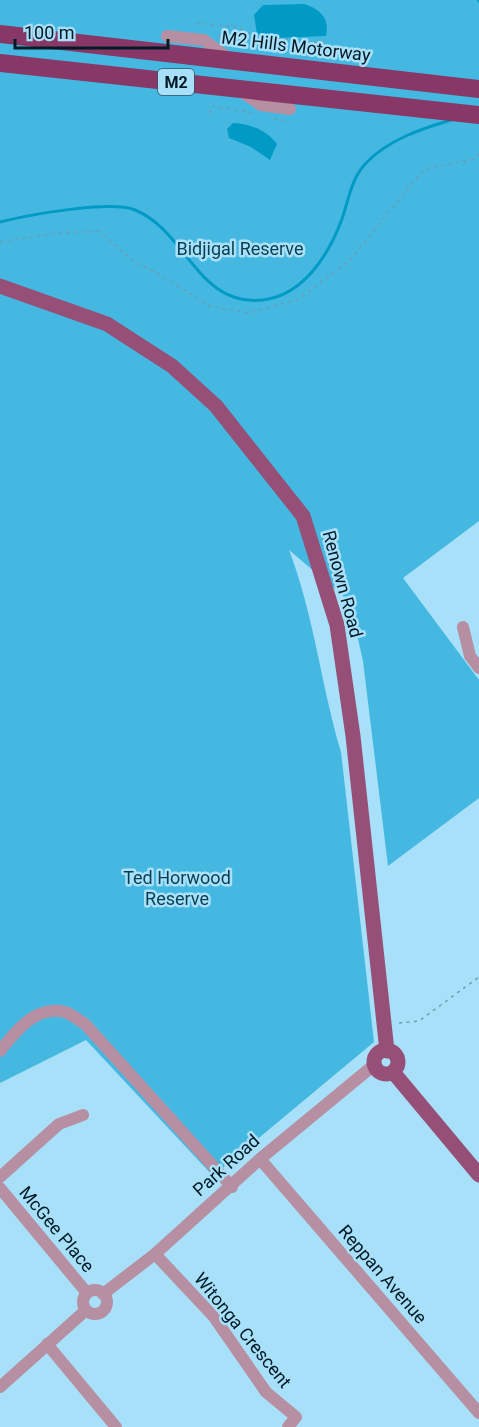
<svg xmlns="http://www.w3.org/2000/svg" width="479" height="1427" font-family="Roboto,sans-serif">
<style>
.green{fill:#45b8e2}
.water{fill:#009ac5}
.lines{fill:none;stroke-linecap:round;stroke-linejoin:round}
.stream{stroke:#009ac5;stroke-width:3}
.path{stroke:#6e9cb0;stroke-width:1.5;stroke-dasharray:3 4.5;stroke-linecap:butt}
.minor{stroke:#b68fa3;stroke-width:12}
.major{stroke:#965077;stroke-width:15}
.highway{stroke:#883867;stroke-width:18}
.labels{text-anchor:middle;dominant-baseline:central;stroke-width:5;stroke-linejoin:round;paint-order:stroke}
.shield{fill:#a8e0f9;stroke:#325565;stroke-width:1.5}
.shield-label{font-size:16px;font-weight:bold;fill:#001a25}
.street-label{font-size:18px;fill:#001a25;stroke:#a8e0f9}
.park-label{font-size:18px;fill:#083e51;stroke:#a8e0f9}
</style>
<rect width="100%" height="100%" fill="#a8e0f9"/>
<path class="green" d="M0 0H479V521L403 578 479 680V798L388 866 363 661 352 612 355 606 289 550C314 615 321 685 341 752L374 1042 213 1176 86 1040 0 1083Z"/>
<path class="water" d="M304 4C320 9 330 18 326 36L277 38 257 34 254 15 263 5Z
M233 123C251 124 266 130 277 144L270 160 251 147 229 138 227 129Z"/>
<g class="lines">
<path class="stream" d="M479 0V1
M0 222C28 215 109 200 135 210 187 231 197 307 263 300 304 295 329 254 342 219 349 199 351 178 367 162 390 139 421 129 451 120"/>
<path class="path" d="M196 23 238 27 246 33
M218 36H235L246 33 305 42H329
M210 113V109L213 106 252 113
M274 119 287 121
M0 242 58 233 99 231 134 262 157 273 209 306 249 313 299 299 350 260 424 169 474 159 479 154
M399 1023 419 1021 479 977"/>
<path class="minor" d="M167 36 204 40 231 60
M239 90 261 105 290 109
M463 627 470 656 479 668
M0 1051C16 1031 35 1005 65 1012 71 1014 79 1020 85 1024L232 1187
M260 1159 479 1413
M0 1177 59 1124 83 1115
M0 1188 87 1293
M155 1254 214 1317 266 1392 296 1417 288 1427
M83 1302a12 12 0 1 1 24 0a12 12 0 1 1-24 0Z
M103 1294 155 1254 260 1159 374 1065
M47 1344 116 1427
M0 1387 85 1311"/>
<path class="major" d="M0 286 107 324 172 366 216 406 303 516 337 625 353 736 387 1051
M374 1062a12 12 0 1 1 24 0a12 12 0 1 1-24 0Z
M393 1072 479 1175"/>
<path class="highway" d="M0 34 479 89
M0 63 479 115"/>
</g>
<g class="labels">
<rect class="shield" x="158" y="69" width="36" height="26" rx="4.5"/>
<g class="shield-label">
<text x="176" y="82">M2</text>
</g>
<g class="street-label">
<text transform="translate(296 46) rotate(7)">M2 Hills Motorway</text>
<text transform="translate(343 584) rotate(75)">Renown Road</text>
<text transform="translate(226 1165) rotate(-42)">Park Road</text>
<text transform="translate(57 1229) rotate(50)">McGee Place</text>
<text transform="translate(383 1274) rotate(49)">Reppan Avenue</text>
<text transform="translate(243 1330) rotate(51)">Witonga Crescent</text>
</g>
<g class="park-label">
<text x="240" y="248">Bidjigal Reserve</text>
<text x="177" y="877">Ted Horwood<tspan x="177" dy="21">Reserve</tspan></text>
</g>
</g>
<path d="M15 39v9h153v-9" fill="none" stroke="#001a25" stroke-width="3"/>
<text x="24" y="39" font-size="18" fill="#001a25" stroke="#a8e0f9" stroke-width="4.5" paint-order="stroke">100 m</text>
</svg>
